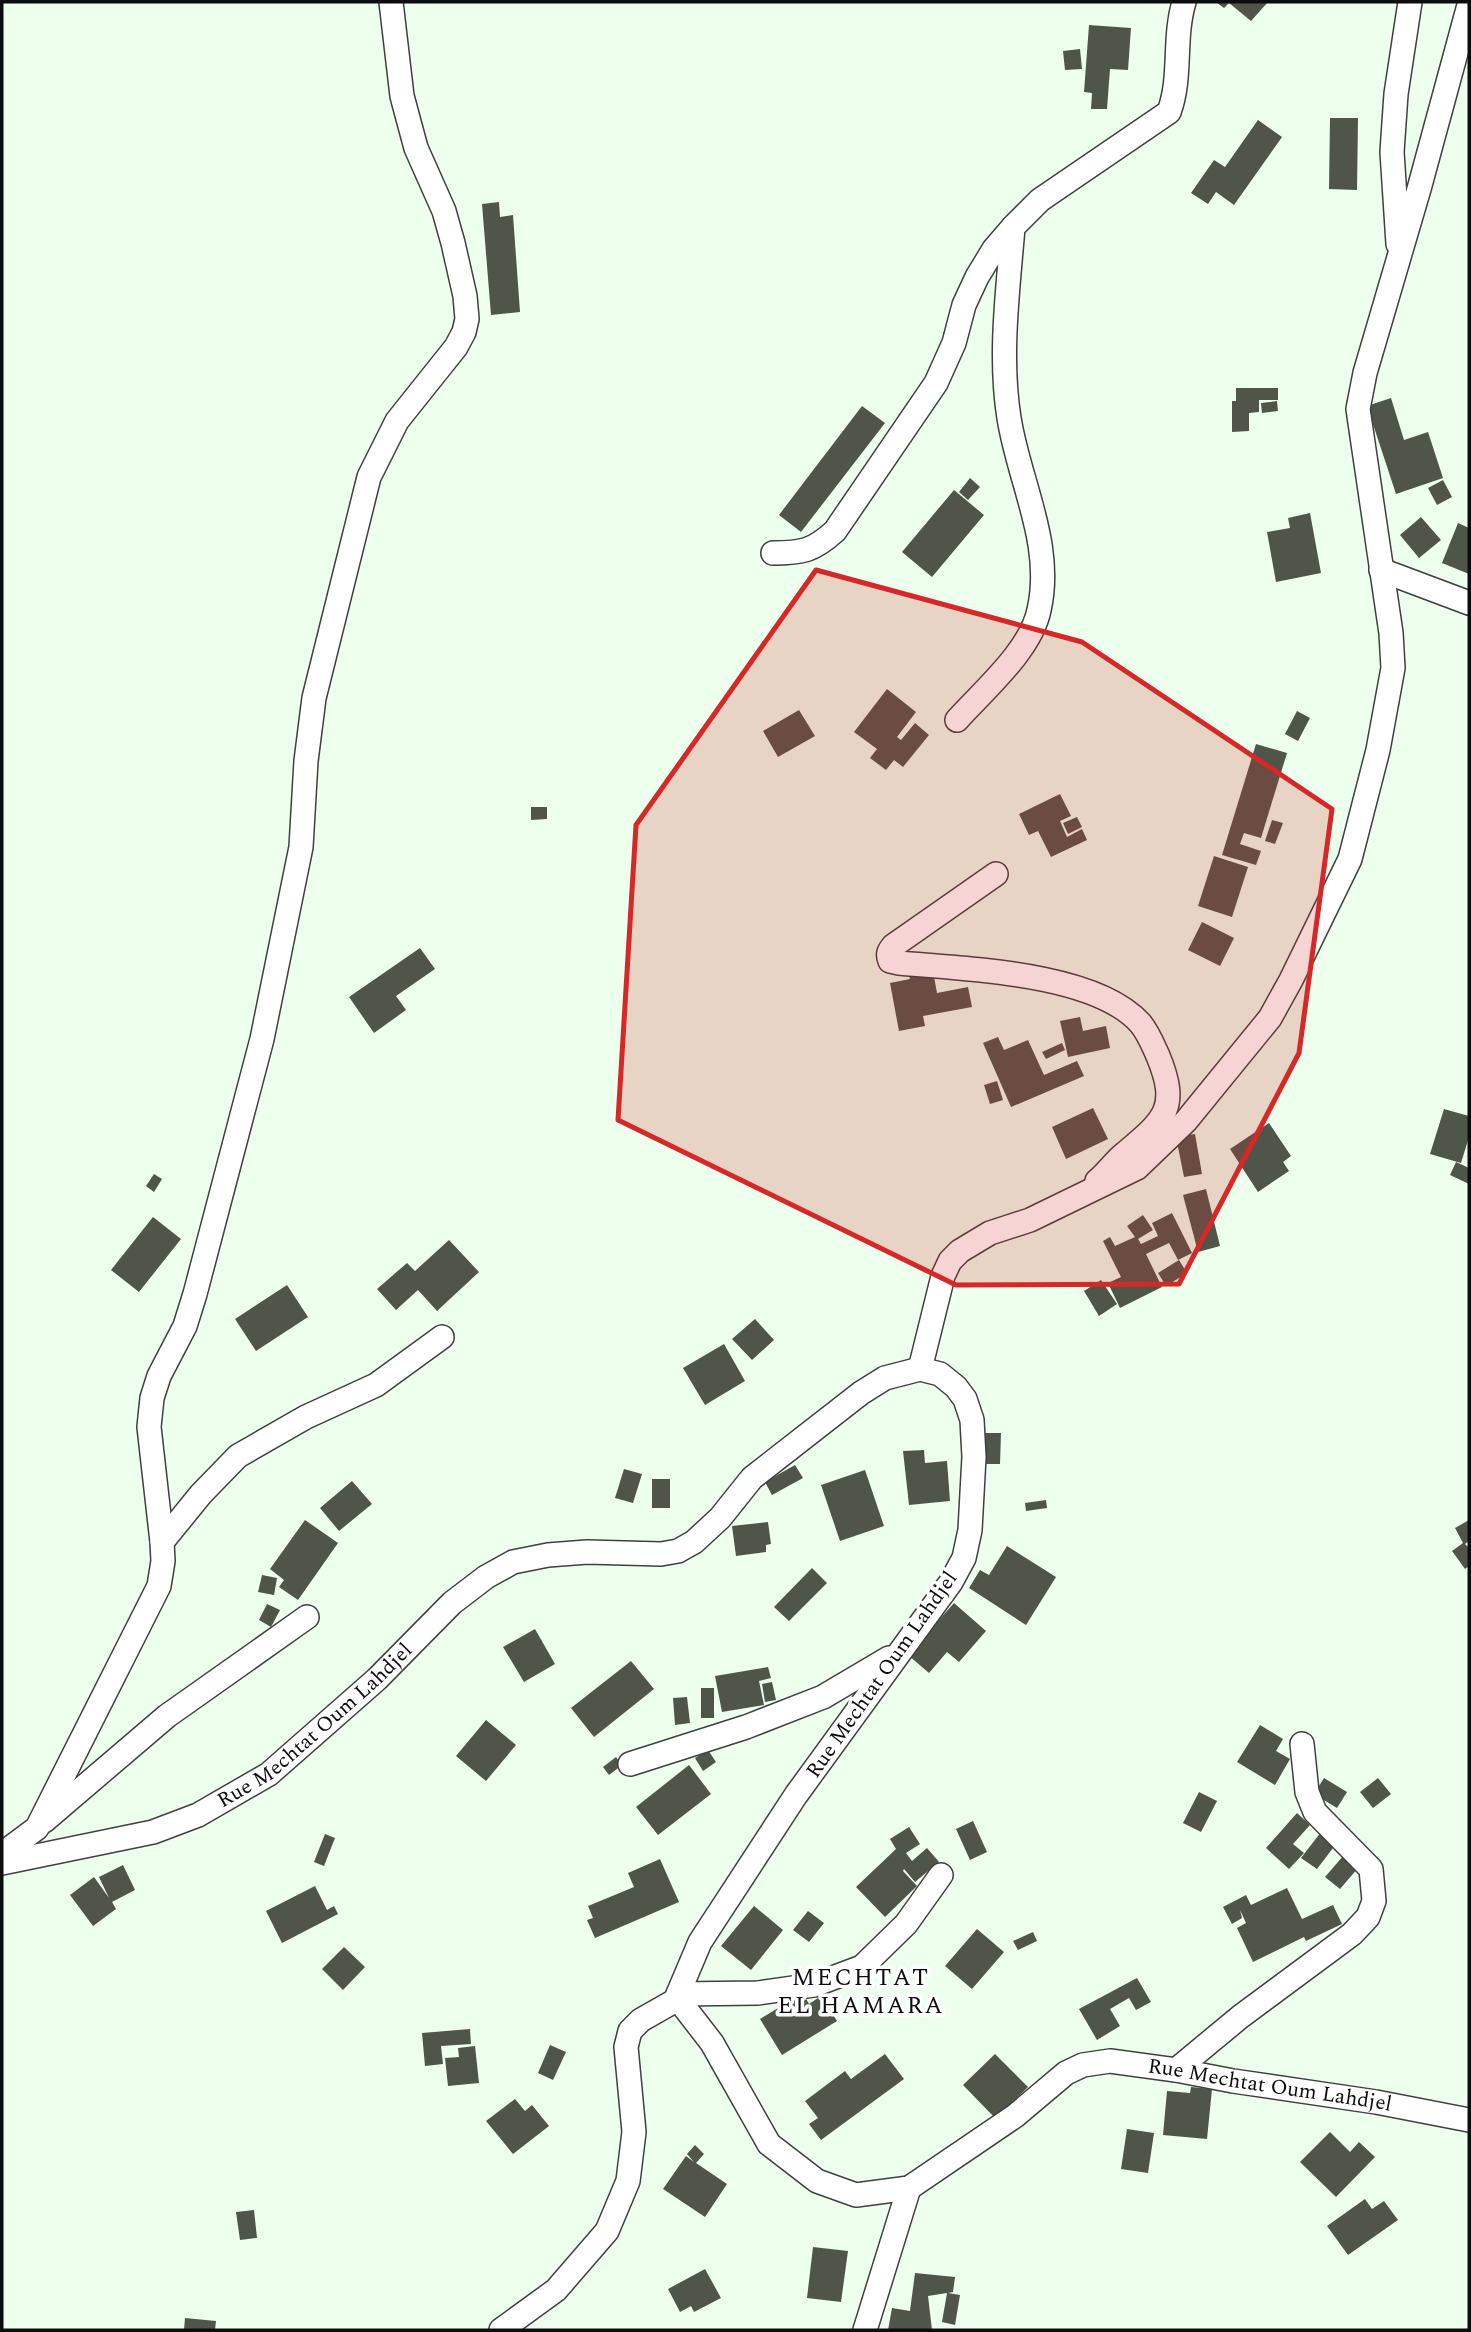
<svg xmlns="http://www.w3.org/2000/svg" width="1471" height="2332" font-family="Spectral,serif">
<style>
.building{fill:#4f5649}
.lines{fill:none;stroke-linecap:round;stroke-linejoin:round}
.minor-casing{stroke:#404040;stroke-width:26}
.minor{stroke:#fff;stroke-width:23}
.marked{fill:#d62828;fill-opacity:0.2;stroke:#d62828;stroke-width:5;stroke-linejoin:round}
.labels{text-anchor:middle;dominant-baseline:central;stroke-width:7;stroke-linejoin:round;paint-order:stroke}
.street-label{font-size:21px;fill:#0d0d0d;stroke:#fff}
.quarter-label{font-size:24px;letter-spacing:2px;fill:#0d0d0d;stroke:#fff}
</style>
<rect width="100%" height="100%" fill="#edffed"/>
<path class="building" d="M1216 2H1268L1251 21 1229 3 1224 8Z
M1089 25 1131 28 1128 70 1110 69 1107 109H1091L1092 93 1084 92Z
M1080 49 1082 69 1065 70 1063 51Z
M1330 118H1358L1357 190 1329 189Z
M1258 120 1282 137 1234 205 1216 192 1208 204 1191 193 1214 160 1225 167Z
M499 202 500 217 513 215 520 312 491 315 482 204Z
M1236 388H1278V400H1259V412L1249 413V431L1232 432V401H1236Z
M1391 398 1404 440 1428 432 1443 478 1396 494 1367 406Z
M1277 401 1278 411 1262 413 1261 403Z
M862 406 885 423 801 532 779 515Z
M970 478 980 487 968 500 959 492Z
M1443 480 1452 497 1437 505 1428 488Z
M954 490 984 515 932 577 902 552Z
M1310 513 1321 573 1276 582 1267 532 1290 528 1288 518Z
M1421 517 1441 540 1419 558 1400 535Z
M1458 523 1469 528V574L1442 563Z
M887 689 916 712 897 737 901 740 915 723 929 735 903 767 894 760 886 770 870 758 877 749 854 732Z
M799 710 815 736 778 757 763 731Z
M1297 711 1310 718 1298 741 1285 734Z
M1256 744 1287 753 1261 838 1244 833 1240 844 1261 851 1256 865 1222 855Z
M1060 794 1071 816 1060 821 1067 837 1082 829 1087 840 1051 857 1038 831 1029 835 1019 814Z
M531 807H547V819L531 820Z
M1077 817 1082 827 1068 834 1063 823Z
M1272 820 1283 823 1275 844 1265 841Z
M1214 856 1248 867 1232 917 1198 906Z
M1202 922 1234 938 1220 966 1188 950Z
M420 948 435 969 396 996 406 1010 374 1033 349 997Z
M933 971 937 993 968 987 972 1007 923 1016 925 1026 899 1031 890 983 910 979 909 976Z
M1080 1017 1083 1031 1106 1026 1110 1048 1068 1057 1060 1021Z
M998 1037 1004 1050 1028 1040 1044 1075 1077 1061 1084 1076 1011 1107 983 1043Z
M1062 1043 1065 1050 1046 1059 1042 1052Z
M997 1081 1003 1100 990 1104 984 1085Z
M1093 1108 1108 1139 1066 1159 1052 1127Z
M1444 1109 1469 1116V1137L1461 1163 1430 1154Z
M1269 1123 1291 1156 1283 1162 1289 1171 1258 1192 1230 1149Z
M1195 1134 1202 1174 1184 1177 1176 1137Z
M1456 1162 1469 1168V1184L1450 1175Z
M154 1174 162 1179 154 1192 146 1186Z
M1206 1189 1220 1246 1198 1252 1183 1195Z
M1172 1213 1192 1253 1178 1260 1169 1243 1146 1254 1162 1287 1120 1308 1108 1283 1121 1277 1103 1241 1110 1237 1115 1246 1135 1237 1127 1226 1143 1215 1153 1230 1138 1239 1141 1244 1158 1236 1152 1223Z
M153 1217 181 1239 139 1292 111 1270Z
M449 1240 479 1272 437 1311 418 1290 396 1310 377 1289 407 1263 415 1271Z
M1179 1260 1187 1273 1166 1286 1158 1273Z
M1101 1280 1117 1304 1099 1316 1084 1291Z
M287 1285 308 1317 256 1351 235 1319Z
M755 1319 774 1340 752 1360 732 1339Z
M724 1344 745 1381 705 1405 683 1368Z
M985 1433H1001L1000 1464H985Z
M924 1450 925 1463 947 1461 950 1501 909 1505 903 1451Z
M795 1465 803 1478 772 1495 765 1482Z
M624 1469 642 1474 633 1503 615 1498Z
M865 1470 884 1526 840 1541 821 1485Z
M652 1479H670V1508H652Z
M352 1481 372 1504 339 1531 320 1508Z
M1046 1500 1047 1508 1026 1511 1025 1503Z
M305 1520 338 1543 298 1600 279 1587 284 1580 270 1569Z
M1469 1520V1541L1465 1544 1469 1548V1566L1465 1569 1452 1551 1463 1543 1455 1528Z
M768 1522 771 1544 766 1545V1552L736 1556 732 1526Z
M1007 1546 1056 1577 1026 1625 969 1588 980 1570 989 1575Z
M812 1568 827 1583 789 1621 774 1607Z
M262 1575 277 1578 274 1595 258 1592Z
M954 1603 986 1631 959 1662 947 1652 929 1673 908 1655Z
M267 1604 280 1610 271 1627 259 1620Z
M535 1629 555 1664 524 1682 503 1647Z
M631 1661 654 1689 594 1737 571 1708Z
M768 1667 771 1678 759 1681 764 1705 722 1712 715 1676Z
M772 1682 776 1700 765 1702 762 1684Z
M701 1688H714V1718H701Z
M687 1697 690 1723 675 1725 673 1698Z
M486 1720 516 1745 486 1781 456 1756Z
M1260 1725 1283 1739 1276 1751 1290 1759 1275 1785 1237 1762Z
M708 1750 716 1762 703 1771 695 1758Z
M616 1757 622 1765 609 1775 603 1767Z
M689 1765 711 1794 658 1835 636 1807Z
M1324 1778 1347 1792 1337 1808 1314 1794Z
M1378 1778 1391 1794 1373 1808 1360 1792Z
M1199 1792 1217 1801 1201 1832 1183 1823Z
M1297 1813 1310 1825 1293 1844 1304 1853 1289 1869 1266 1848Z
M973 1821 987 1852 970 1860 956 1829Z
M909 1827 920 1844 906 1853 912 1861 927 1848 939 1862 915 1882 904 1869 903 1871 917 1886 885 1917 856 1887 896 1849 890 1839Z
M1321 1832 1336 1844 1317 1869 1301 1858Z
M325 1834 335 1838 324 1866 314 1862Z
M1344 1855 1359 1867 1340 1889 1325 1877Z
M660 1859 679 1902 595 1938 587 1920 593 1918 588 1906 634 1887 628 1873Z
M123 1865 135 1890 112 1902 116 1909 93 1926 70 1895 94 1877 109 1898 99 1877Z
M315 1886 327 1910 334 1906 338 1914 282 1943 266 1911Z
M1287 1888 1302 1919 1333 1905 1342 1924 1306 1941 1304 1937 1253 1962 1237 1928 1246 1923 1240 1910 1242 1918 1232 1924 1223 1907 1246 1895 1251 1905Z
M754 1906 783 1930 751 1970 721 1946Z
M808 1911 824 1923 809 1942 793 1930Z
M977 1929 1004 1952 972 1989 945 1966Z
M1033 1932 1037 1941 1018 1950 1013 1941Z
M344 1947 365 1967 343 1990 322 1969Z
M1137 1978 1151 2002 1136 2010 1129 1998 1110 2009 1120 2026 1097 2040 1079 2009Z
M803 1993 809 2004 821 1996 837 2021 782 2055 760 2019Z
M470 2029 471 2044 441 2046 443 2064 425 2066 422 2033Z
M550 2045 566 2052 553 2080 538 2073Z
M475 2046 479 2083 448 2086 445 2058 459 2057 458 2048Z
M885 2054 904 2079 821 2140 809 2124 818 2118 805 2101 845 2071 851 2079Z
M995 2054 1028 2087 996 2119 963 2085Z
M1191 2087 1212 2089 1207 2139 1163 2135 1167 2091 1190 2093Z
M515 2099 525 2111 532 2105 549 2126 513 2154 486 2121Z
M1127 2129 1154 2133 1148 2173 1121 2169Z
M1330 2132 1350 2152 1359 2142 1375 2157 1336 2197 1300 2162Z
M695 2145 704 2154 696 2163 727 2184 705 2217 663 2189 686 2156 694 2162 687 2154Z
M1365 2199 1372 2209 1384 2201 1398 2220 1348 2255 1327 2226Z
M254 2210 257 2238 240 2240 236 2212Z
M813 2247 848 2251 841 2302 807 2298Z
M705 2269 721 2298 694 2312 691 2306 680 2312 668 2289Z
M915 2273 955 2277 953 2292 948 2293 960 2295 955 2325 942 2322 947 2293 928 2296 932 2330H888L892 2308 910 2311Z
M185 2318 216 2321 215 2330H184Z"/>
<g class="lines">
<defs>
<g id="minor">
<path d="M1398 244 1392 152 1396 94 1410 2"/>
<path d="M773 553C802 553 813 551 835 531L936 383 954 343 964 305 977 277 994 249 1013 227"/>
<path d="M1381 570 1469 603"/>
<path d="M957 720C984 690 1031 650 1039 610 1054 544 1019 482 1009 418 999 355 1008 290 1013 227L1040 200 1169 112C1182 77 1173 39 1184 2"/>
<path d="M996 874 893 946C889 951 887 954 890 961L899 963C964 969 1094 972 1140 1023 1148 1032 1153 1045 1158 1056 1180 1109 1164 1120 1124 1154 1114 1162 1107 1173 1097 1181"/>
<path d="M920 1369 943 1276 950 1261 960 1251 990 1233 1030 1220 1137 1168 1186 1121 1270 1018 1291 980 1350 859 1378 750 1393 668 1391 633 1358 409 1365 373 1419 189 1469 5"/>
<path d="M162 1542 201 1494 238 1456 306 1417 376 1385 442 1337"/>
<path d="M630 1764 746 1727 823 1697 889 1658"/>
<path d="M44 1821 167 1716 307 1617"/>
<path d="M2 1854 37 1828 159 1586 163 1561 162 1542 149 1427 152 1398 159 1376 185 1326 195 1294 262 1039 301 847 306 761 314 698 369 477 397 421 456 347 464 332 467 319 465 296 453 243 444 211 416 148 402 96 391 2"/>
<path id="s1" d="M2 1863 153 1832 198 1815 269 1774 377 1679 452 1603 486 1577 513 1562 548 1555 587 1552 661 1554 678 1551 694 1542 720 1518 752 1478 861 1393 885 1378 920 1369 940 1374 956 1387 965 1399 972 1420 974 1457 970 1530 964 1558 951 1582 796 1795 700 1942 678 1994V1999L712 2043 769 2144 817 2181 856 2195 909 2188 1015 2116 1066 2073 1083 2065 1110 2061 1176 2070 1233 2081 1376 2102 1469 2120"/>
<path d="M678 1994 758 1993 814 1985 862 1967 906 1924 941 1875"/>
<path d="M1176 2070 1240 2017 1352 1934 1368 1917 1374 1901 1371 1869 1315 1812 1307 1792 1302 1744"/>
<path d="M501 2330 556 2290 607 2231 628 2181 634 2132 626 2047 630 2031 641 2020 678 1999"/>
<path d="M865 2330 909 2188"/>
</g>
</defs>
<use href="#minor" class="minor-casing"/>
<use href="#minor" class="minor"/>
</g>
<path class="marked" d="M816 570 1082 642 1332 809 1299 1053 1179 1284 956 1285 618 1120 636 825Z"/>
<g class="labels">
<g class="street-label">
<text transform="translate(882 1675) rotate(-55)">Rue Mechtat Oum Lahdjel</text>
<text stroke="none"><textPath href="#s1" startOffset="350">Rue Mechtat Oum Lahdjel</textPath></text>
<text stroke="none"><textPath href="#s1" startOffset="2557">Rue Mechtat Oum Lahdjel</textPath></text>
</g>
<g class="quarter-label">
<text x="861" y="1978">MECHTAT<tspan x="861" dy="28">EL HAMARA</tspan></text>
</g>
</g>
<rect width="1471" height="2332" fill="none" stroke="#0d0d0d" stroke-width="7"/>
</svg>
